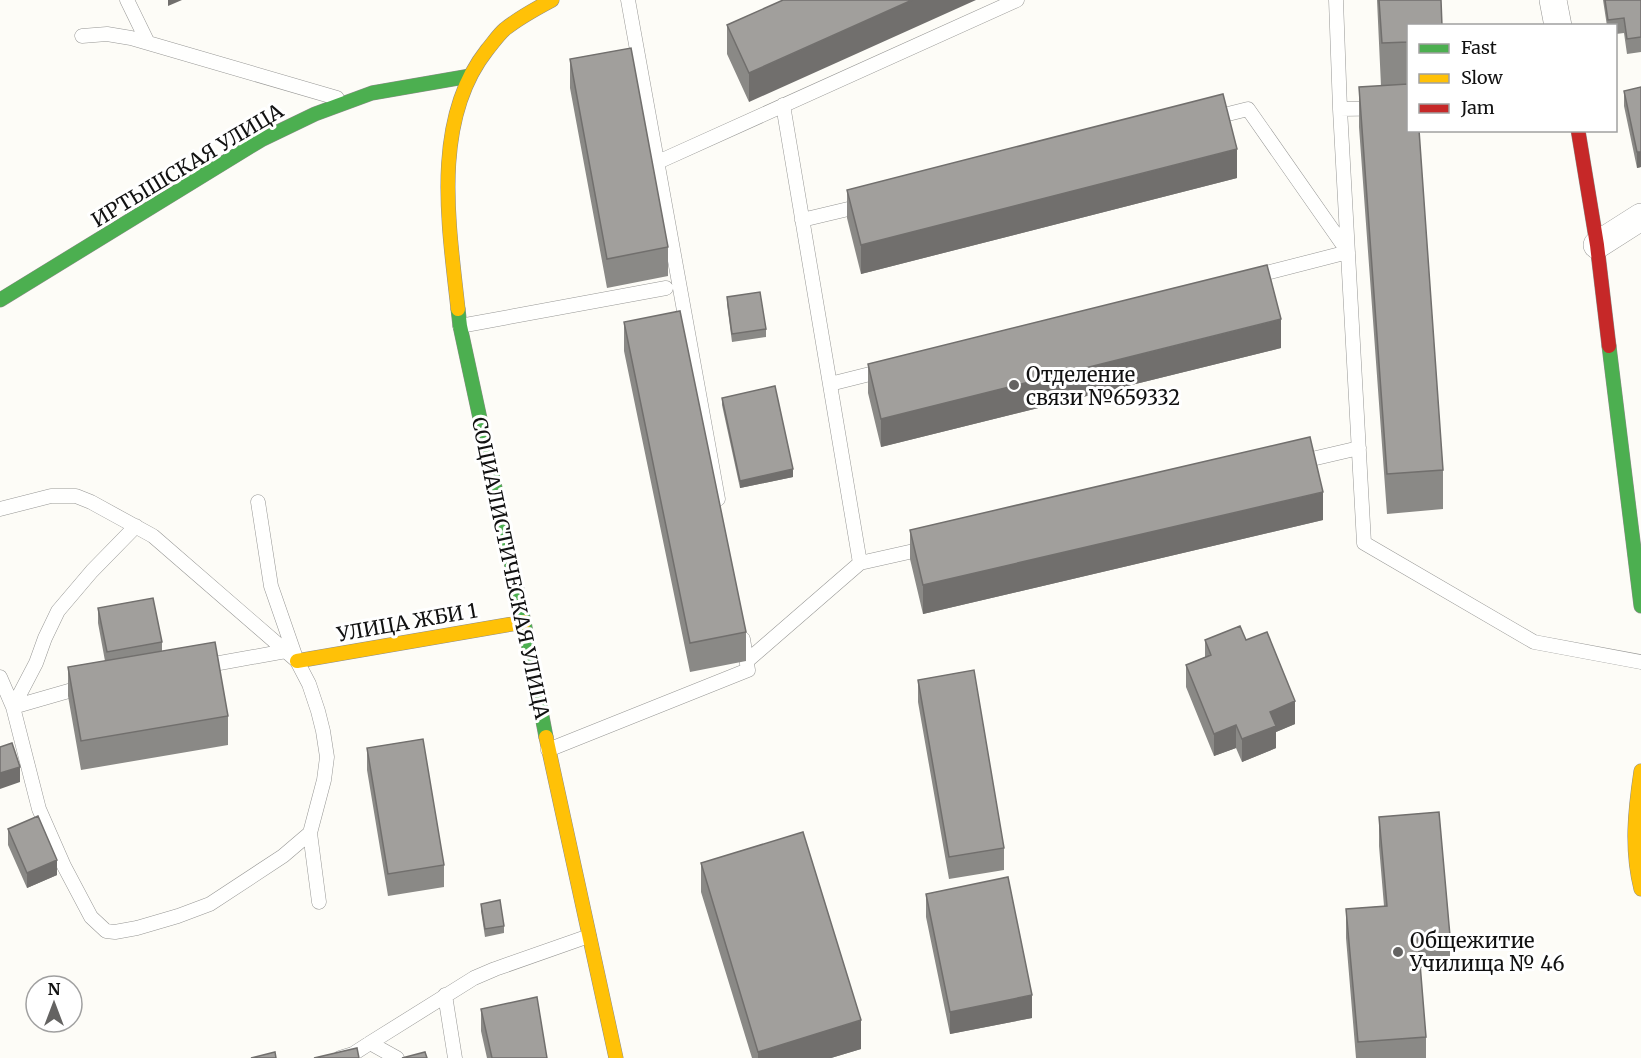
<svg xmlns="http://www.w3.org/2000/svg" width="1641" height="1058" font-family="Merriweather,serif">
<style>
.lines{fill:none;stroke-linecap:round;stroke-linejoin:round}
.lane-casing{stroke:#979795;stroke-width:15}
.street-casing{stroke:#979795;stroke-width:28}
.fast-casing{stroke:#8e8d8b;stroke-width:15}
.slow-casing{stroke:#8e8d8b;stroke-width:15}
.jam-casing{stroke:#8e8d8b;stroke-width:15}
.lane{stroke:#fffffe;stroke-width:14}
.street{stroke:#fffffe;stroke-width:27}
.fast{stroke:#4caf50;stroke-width:14}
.slow{stroke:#ffc107;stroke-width:14}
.jam{stroke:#c62828;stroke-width:14}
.wall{fill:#8a8986}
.shaded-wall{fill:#716f6d}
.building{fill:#a19f9c;stroke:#716f6d;stroke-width:1.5}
.poi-dot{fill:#646362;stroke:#fff;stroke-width:2}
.labels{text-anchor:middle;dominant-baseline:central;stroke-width:6;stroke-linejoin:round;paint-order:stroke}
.street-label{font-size:20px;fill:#111;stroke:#fff}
.poi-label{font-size:20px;fill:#111;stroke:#fff;text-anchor:start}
</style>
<rect width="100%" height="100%" fill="#fdfcf7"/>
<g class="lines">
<defs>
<path id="lane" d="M127 0 148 43
M628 0 718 499
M1336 0 1340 109 1408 108
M82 36 107 34 131 38 337 98
M783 105 860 563
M1340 109 1364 543 1534 642 1641 662
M1212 118 1248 109 1348 252 1251 277
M658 162 1017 0
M802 220 865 205
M460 326 666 288
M830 384 886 370
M1299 462 1359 448
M258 502 271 586 297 661 309 684 318 711 323 731 327 757 324 780 310 833 319 902
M0 509 51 496H76L91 502 153 536 296 660
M747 661 860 563 927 548
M203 666 286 651
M0 677 13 707 39 809 64 866 91 917 106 931 115 932 137 928 178 916 210 904 283 856 310 833
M13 707 86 686
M13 707 36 663 45 638 58 611 92 571 136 526
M548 750 748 670 743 639
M445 995 455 1058
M370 1043 397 1058
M340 1058 353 1054 370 1043 474 978 495 969 589 936"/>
<path id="street" d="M1553 0 1558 26
M1597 245 1641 217"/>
<path id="fast" d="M0 300 261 140 315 114 372 93 470 76
M458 309 460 326 524 622 546 737
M1609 346 1641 606"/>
<path id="slow" d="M458 309C449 226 431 121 487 50 493 43 498 35 505 29 520 17 535 9 552 0
M297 661 524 622
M546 737 616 1058
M1641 771C1635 811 1631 849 1641 889"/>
<path id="jam" d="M1578 130 1597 245 1609 346"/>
</defs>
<use href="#lane" class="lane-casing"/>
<use href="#street" class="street-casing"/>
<use href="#fast" class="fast-casing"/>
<use href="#slow" class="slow-casing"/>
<use href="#jam" class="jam-casing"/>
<use href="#lane" class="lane"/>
<use href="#street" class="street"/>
<use href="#fast" class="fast"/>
<use href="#slow" class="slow"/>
<use href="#jam" class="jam"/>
</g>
<path class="wall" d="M783 0 749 102 727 54V25Z
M1377 0H1441L1408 26V130L1443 470V509L1387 514 1359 127V87L1381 86Z
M1603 0H1641V52L1627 54 1624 33 1616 34V26H1607Z
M570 59 668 247V276L607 288 570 88Z
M1641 87V167L1637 168 1624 106V91Z
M1237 178 861 274 847 218V190Z
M727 297 766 329V337L732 342 727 304Z
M624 322 746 632V661L690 672 624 351Z
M1281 348 881 447 868 393V364Z
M722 398 793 477 740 488 722 405Z
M1323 520 923 614 910 559V530Z
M98 608 162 642V651L228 716V745L81 770 68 696V667L105 661 98 623Z
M1205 640H1246L1295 724 1276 732V748L1242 762 1236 748 1214 756 1186 687V665L1205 657Z
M918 680 1004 848V870L949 879 918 702Z
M367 748 444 865V887L388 896 367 770Z
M1379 817 1450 936V965L1420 968 1426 1037V1058H1356L1346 938V909L1384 906 1379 846Z
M8 829 57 875 27 888 8 845Z
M701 863 861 1049 831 1058H752L701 892Z
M926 894 1032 1018 950 1034 926 917Z
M481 904 504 926V933L485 937 481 911Z
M481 1009 547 1058H487L481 1031Z"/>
<path class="shaded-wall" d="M168 0H182L168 6Z
M912 0H976L749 102V73Z
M1237 149V178L861 274V245Z
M1637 152H1641V167L1637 168Z
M1281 319V348L881 447V419Z
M793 469V477L740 488V481Z
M1323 492V520L923 614V585Z
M1295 701V724L1276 732V748L1242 762V739L1270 712Z
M1236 725V748L1214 756V734Z
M20 767V782L0 789V773Z
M57 860V875L27 888V873Z
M1032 995V1018L950 1034V1012Z
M861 1020V1049L831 1058H758V1052Z"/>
<path class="building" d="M783 0H912L749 73 727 25Z
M1379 0H1441L1442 26H1408V42L1382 43Z
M1605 0H1641V37L1627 39 1624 18 1608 20Z
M631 48 668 247 607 259 570 59Z
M1408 84V130H1419L1443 470 1387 474 1359 87Z
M1641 87V152H1637L1624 91Z
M1223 94 1237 149 861 245 847 190Z
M1267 265 1281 319 881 419 868 364Z
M760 292 766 329 732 334 727 297Z
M680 311 746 632 690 643 624 322Z
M775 386 793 469 740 481 722 398Z
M1310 437 1323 492 923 585 910 530Z
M153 598 162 642 107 652 98 608Z
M1240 626 1246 640 1267 632 1295 701 1270 712 1276 726 1242 739 1236 725 1214 734 1186 665 1211 655 1205 640Z
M215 642 228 716 81 741 68 667Z
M974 670 1004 848 949 857 918 680Z
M423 739 444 865 388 874 367 748Z
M12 743 20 767 0 773V747Z
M1439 812 1450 936 1418 939 1426 1037 1358 1042 1346 909 1387 906 1379 817Z
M38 816 57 860 27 873 8 829Z
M803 832 861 1020 758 1052 701 863Z
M1008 877 1032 995 950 1012 926 894Z
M500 900 504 926 485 929 481 904Z
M537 997 547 1058H492L481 1009Z
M357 1048 359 1058H314Z
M275 1052 276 1058H251Z
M425 1052 427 1058H402Z"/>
<g class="poi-dot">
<circle cx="1014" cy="385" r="6"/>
<circle cx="1398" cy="952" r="6"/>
</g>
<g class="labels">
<g class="street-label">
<text transform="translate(187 165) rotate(-31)">ИРТЫШСКАЯ УЛИЦА</text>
<text transform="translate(511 568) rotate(78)">СОЦИАЛИСТИЧЕСКАЯ УЛИЦА</text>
<text transform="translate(407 622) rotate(-10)">УЛИЦА ЖБИ 1</text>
</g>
<g class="poi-label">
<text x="1026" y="374">Отделение<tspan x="1026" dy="23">связи №659332</tspan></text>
<text x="1410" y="940">Общежитие<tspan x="1410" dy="23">Училища № 46</tspan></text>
</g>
</g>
<rect x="1407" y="24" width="210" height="108" fill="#ffffff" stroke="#a0a0a0" stroke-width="1.5"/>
<rect x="1419" y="44" width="30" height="9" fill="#4caf50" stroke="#a0a0a0" stroke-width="1.5"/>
<text x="1461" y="54" font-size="18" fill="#111111">Fast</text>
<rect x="1419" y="74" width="30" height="9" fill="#ffc107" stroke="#a0a0a0" stroke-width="1.5"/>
<text x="1461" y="84" font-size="18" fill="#111111">Slow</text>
<rect x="1419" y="104" width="30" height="9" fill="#c62828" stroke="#a0a0a0" stroke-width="1.5"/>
<text x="1461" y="114" font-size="18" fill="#111111">Jam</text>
<g transform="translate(54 1004)"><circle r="28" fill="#ffffff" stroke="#a0a0a0" stroke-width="1.5"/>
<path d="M0-4.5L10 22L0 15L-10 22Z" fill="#646362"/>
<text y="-9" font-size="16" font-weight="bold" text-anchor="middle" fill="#111111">N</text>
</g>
</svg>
